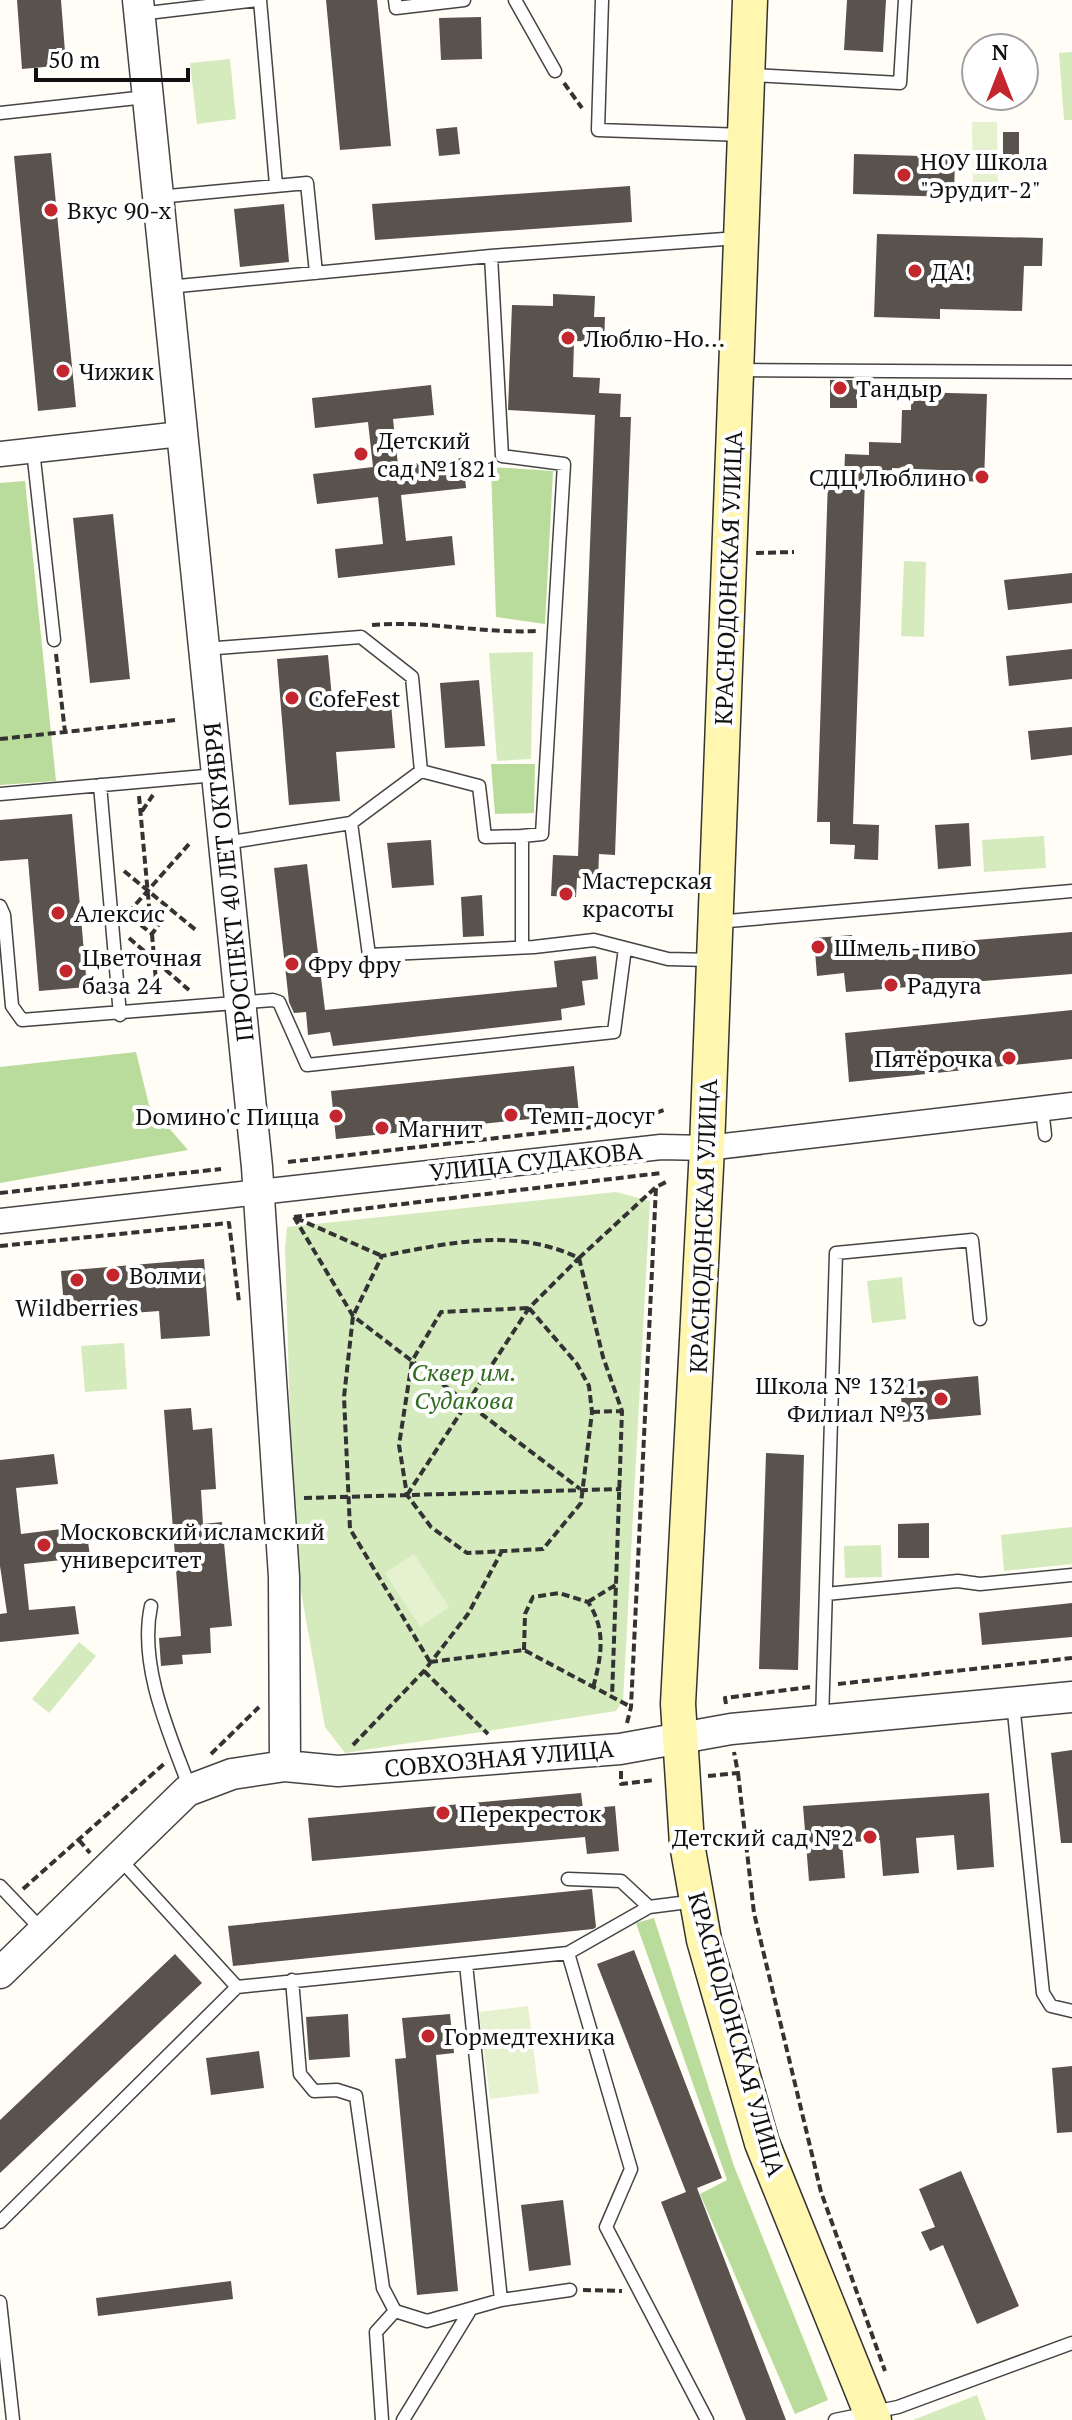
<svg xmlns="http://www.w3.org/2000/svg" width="1072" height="2420" font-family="'PT Serif',serif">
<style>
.green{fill:#d5ebbd}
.forest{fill:#b9dc9c}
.pitch{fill:#e6f2cf}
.building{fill:#5a524d}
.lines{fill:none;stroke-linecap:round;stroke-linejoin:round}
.service-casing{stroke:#444;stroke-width:15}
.minor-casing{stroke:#444;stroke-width:27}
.tertiary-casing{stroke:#444;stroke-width:33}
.secondary-casing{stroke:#333;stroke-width:37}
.path{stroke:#333;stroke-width:4;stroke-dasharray:8 4;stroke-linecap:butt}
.service{stroke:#fff;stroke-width:12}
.minor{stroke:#fff;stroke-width:24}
.tertiary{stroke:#fff;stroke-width:30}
.secondary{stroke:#fff6b0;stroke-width:34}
.poi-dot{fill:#c4262e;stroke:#fff;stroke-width:3}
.labels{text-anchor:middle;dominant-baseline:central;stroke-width:8;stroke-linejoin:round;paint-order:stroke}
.poi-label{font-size:24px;fill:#111;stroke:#fff;text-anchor:start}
.street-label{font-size:24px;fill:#111;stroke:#fff}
.park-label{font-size:24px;font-style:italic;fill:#2f6b1f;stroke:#fff}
</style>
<rect width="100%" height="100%" fill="#fffdf5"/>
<path class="green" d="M1072 52V120H1064L1059 53Z
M230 59 236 119 197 124 190 63Z
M904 561 926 562 924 637 901 636Z
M533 652 531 759 497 761 489 653Z
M1044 836 1046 868 984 872 982 840Z
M616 1192 650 1201 623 1701 616 1711 345 1753 325 1727 294 1552 285 1247 287 1227Z
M902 1277 906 1319 872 1323 867 1281Z
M124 1343 127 1389 85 1392 81 1346Z
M1072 1527V1564L1004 1571 1001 1535Z
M881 1545 882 1577 845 1578 844 1546Z
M79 1642 96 1656 49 1713 32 1699Z
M977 2395 986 2420H913Z"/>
<path class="forest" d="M491 467 553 471 545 624 496 617Z
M25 481 56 781 0 785V483Z
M491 764H535L534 813 495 814Z
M136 1052 149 1105 188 1150 0 1183V1067Z
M654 1918 734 2166 828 2400 795 2414 700 2194 727 2180 636 1923Z"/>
<path class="pitch" d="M972 122H997L998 197H973Z
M414 1554 449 1607 420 1627 385 1573Z
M528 2006 539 2093 490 2099 479 2012Z"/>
<path class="building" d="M17 0H61L66 65 22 69Z
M326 0H377L391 146 340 150Z
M847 0H886L883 52 844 50Z
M481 17 482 59 441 60 439 18Z
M457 127 460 154 439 156 436 129Z
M1003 132H1019V159H1003Z
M51 153 76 407 38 411 14 156Z
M854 154 955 157 954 197 853 194Z
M630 186 632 222 375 240 372 204Z
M284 204 289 262 240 267 234 209Z
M877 234 1043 238 1042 266H1024L1022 311 940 309V319L874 317Z
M553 294 595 296 594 317H605L604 342 574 341 573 377 600 378 599 393 621 394 620 417H631L615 855 599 854 598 879 577 878 576 897 551 896 553 855 578 856 595 415 508 410 512 305 553 306Z
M830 380H857V408H830Z
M431 385 434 415 393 419 398 465 463 458 466 488 401 495 406 541 452 536 455 565 338 578 335 549 383 544 378 497 317 504 313 474 373 467 368 422 315 428 312 398Z
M911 392 987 394 984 482 964 481V471L892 468V480L865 479 853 824 879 825 878 860 854 859 855 845 830 844V822H817L828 479H844L845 454 869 455V442L901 443 902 410H911Z
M113 514 130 679 90 683 73 518Z
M1072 573V603L1008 610 1004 580Z
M1072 649V679L1009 686 1006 656Z
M328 655 332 698 390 693 395 748 336 752 340 801 289 805 277 659Z
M479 680 485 746 445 748 440 683Z
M1072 727V755L1031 760 1028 731Z
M72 814 87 987 39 991 28 859 0 861V820Z
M969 823 971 866 938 869 935 825Z
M431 840 434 885 392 888 387 843Z
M307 864 325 1010 557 987 554 961 596 956 598 979 582 981 585 1005 561 1009 562 1020 333 1046 330 1032 308 1035 306 1012 294 1013 289 1002 274 868Z
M482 895 484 936 463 937 461 897Z
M1072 932V974L846 992 844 973 817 976 814 938 852 935 853 950Z
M1072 1010V1059L849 1082 845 1033Z
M574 1066 579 1114 336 1139 331 1091Z
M204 1259 210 1336 161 1339 159 1311 65 1318 61 1271Z
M978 1376 981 1415 903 1422 900 1383Z
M191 1408 193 1430 212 1428 216 1489 201 1490 203 1524 222 1522 232 1626 210 1628 211 1653 182 1655 183 1664 161 1666 159 1638 181 1636 164 1410Z
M766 1453 804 1455 798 1670 759 1669Z
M54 1454 58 1484 16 1488 21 1534 86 1526 90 1557 24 1564 29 1610 75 1606 79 1634 0 1642V1614L7 1613 0 1566V1460Z
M929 1523V1558H898V1524Z
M1072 1603V1637L982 1645 979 1613Z
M1072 1750V1843H1061L1051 1753Z
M581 1793 583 1809 615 1806 619 1851 587 1854 585 1837 312 1861 308 1818Z
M989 1793 994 1867 957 1870 954 1835 916 1838 919 1873 883 1876 880 1840 842 1843 845 1878 809 1881 803 1806Z
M592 1889 596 1927 593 1929 233 1966 228 1926Z
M634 1950 722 2178 697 2188 786 2420H746L661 2202 686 2192 597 1964Z
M175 1954 202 1983 0 2173V2120Z
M348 2014 350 2057 309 2060 306 2017Z
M450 2014 454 2053 436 2055 458 2291 417 2295 395 2059 406 2058 402 2018Z
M259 2051 264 2088 211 2095 206 2058Z
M1072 2066V2132L1057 2133 1052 2068Z
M961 2171 1019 2306 977 2324 943 2245 930 2251 921 2232 935 2227 919 2189Z
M563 2200 571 2265 529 2271 521 2205Z
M231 2281 233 2299 98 2316 96 2298Z"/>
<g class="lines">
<defs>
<path id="service" d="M260 0 276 185
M395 0 396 8 464 0
M515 0 555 71
M602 0 598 130 744 135
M139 14 258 0
M751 75 900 83 905 0
M0 113 146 97
M158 197 307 183 316 273
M168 287 491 256
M739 370 1072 372
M33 450 54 640
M204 649 361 637 412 677 421 771 351 823
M421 771 479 786 485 837 522 836V947
M100 785 120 1015
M0 794 216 775
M522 836 542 834 564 464 502 456 491 256 738 238
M225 843 351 823 369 955 534 947 594 940 668 959 710 960
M0 906 4 915 12 1006 22 1020 273 1000 279 1002 307 1065 614 1032 625 948
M717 922 1072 891
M1042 1108 1045 1135
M826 1594 958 1581 980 1584 1072 1575
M151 1606C139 1662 166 1726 186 1778L187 1791
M1013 1703 1043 1993 1051 2006 1072 2011
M822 1721 836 1253 972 1240 980 1319
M119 1858 237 1987 568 1953 649 1907
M568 1879 621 1881 649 1907 696 1901
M0 1886 43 1931
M568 1953 631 2169 606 2227 707 2420
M292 1980 300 2074 314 2091 337 2090 356 2096 383 2288 395 2311 427 2321 501 2300 466 1964
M0 2222 237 1987
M501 2300 570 2290
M0 2302 13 2420
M382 2420 376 2332 395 2311
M403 2420 469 2312
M835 2420 898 2407 1072 2343"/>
<path id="minor" d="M0 454 181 434
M0 1221 661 1147 707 1148 1072 1105"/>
<path id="tertiary" d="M138 0 257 1167 284 1577 285 1766
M0 1973 187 1791 232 1774 285 1766 338 1771 620 1749 731 1729 1072 1697"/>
<path id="secondary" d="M750 0 707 1148 678 1704 687 1844 704 1940 762 2143 874 2420"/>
</defs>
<use href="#service" class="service-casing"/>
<use href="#minor" class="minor-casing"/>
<use href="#tertiary" class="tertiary-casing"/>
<use href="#secondary" class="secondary-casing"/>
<path class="path" d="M564 83 582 108
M756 553 794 552
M372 625C428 620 483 634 538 631
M56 654 65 732
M0 739 176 720
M139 796 150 917 142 926 152 934 159 924 150 917
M142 811 153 795
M124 871 197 931
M128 913 189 844
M152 934 157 993
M129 938 189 990
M288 1162 627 1123 664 1110
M0 1193 221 1169
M294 1217 353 1316 580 1489
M294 1217 661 1173
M296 1218 382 1256
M0 1246 229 1223 239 1302
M579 1258 603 1357 622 1411 612 1698
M529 1308 577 1364 589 1386 592 1412 581 1503 543 1549 467 1553 431 1527 407 1495 399 1445 412 1361 441 1312Z
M592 1412 622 1411
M407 1495 529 1308 579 1258
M304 1498 621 1489
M588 1602 617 1584
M524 1650 525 1614 533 1597 559 1593 588 1602C607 1631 601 1657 593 1688
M430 1662 350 1529 344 1397 353 1316 382 1256C450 1243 514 1227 579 1258L656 1187 666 1182
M430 1662 524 1650 631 1707
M424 1671 488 1734
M838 1684 1072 1658
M726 1704 725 1698 810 1687
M627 1723 631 1707 656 1187
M353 1745 424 1671 468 1614 502 1551
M211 1754 259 1707
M621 1771V1784L655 1780
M738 1773 754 1913 821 2192 885 2371
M708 1776 738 1773 734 1752
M79 1840 90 1853
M23 1889 166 1762
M583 2290 622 2291"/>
<use href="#service" class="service"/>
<use href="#minor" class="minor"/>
<use href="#tertiary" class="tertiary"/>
<use href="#secondary" class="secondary"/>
</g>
<g class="poi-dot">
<circle cx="904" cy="175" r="8"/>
<circle cx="51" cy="210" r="8"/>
<circle cx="915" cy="271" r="8"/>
<circle cx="568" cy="338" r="8"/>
<circle cx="63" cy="371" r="8"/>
<circle cx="840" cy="388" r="8"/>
<circle cx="361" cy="454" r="8"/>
<circle cx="982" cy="477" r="8"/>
<circle cx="292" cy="698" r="8"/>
<circle cx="566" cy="894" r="8"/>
<circle cx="58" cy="913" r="8"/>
<circle cx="818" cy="947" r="8"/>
<circle cx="292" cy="964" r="8"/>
<circle cx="66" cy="971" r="8"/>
<circle cx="891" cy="985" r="8"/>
<circle cx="1009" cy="1058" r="8"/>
<circle cx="511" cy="1115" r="8"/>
<circle cx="336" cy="1116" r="8"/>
<circle cx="382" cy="1128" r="8"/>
<circle cx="113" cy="1275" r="8"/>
<circle cx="77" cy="1280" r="8"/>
<circle cx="941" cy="1399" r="8"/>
<circle cx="44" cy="1545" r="8"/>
<circle cx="443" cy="1813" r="8"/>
<circle cx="870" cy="1837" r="8"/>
<circle cx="428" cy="2036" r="8"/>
</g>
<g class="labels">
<g class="poi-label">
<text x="920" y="161">НОУ Школа<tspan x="920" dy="28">"Эрудит-2"</tspan></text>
<text x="67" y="210">Вкус 90-х</text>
<text x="931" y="271">ДА!</text>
<text x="584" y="338">Люблю-Но...</text>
<text x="79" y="371">Чижик</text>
<text x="856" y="388">Тандыр</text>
<text x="377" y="440">Детский<tspan x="377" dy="28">сад №1821</tspan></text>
<text x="966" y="477" text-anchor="end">СДЦ Люблино</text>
<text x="308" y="698">CofeFest</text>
<text x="582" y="880">Мастерская<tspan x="582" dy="28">красоты</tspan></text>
<text x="74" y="913">Алексис</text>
<text x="834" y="947">Шмель-пиво</text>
<text x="82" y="957">Цветочная<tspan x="82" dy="28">база 24</tspan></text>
<text x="308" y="964">Фру фру</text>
<text x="907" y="985">Радуга</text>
<text x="993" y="1058" text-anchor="end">Пятёрочка</text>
<text x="527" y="1115">Темп-досуг</text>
<text x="320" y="1116" text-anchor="end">Dомино'с Пицца</text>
<text x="398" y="1128">Магнит</text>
<text x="129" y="1275">Волми</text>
<text x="77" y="1307" text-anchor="middle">Wildberries</text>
<text x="925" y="1385" text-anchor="end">Школа № 1321.<tspan x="925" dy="28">Филиал № 3</tspan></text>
<text x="60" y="1531">Московский исламский<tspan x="60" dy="28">университет</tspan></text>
<text x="459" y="1813">Перекресток</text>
<text x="854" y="1837" text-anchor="end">Детский сад №2</text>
<text x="444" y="2036">Гормедтехника</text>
</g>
<g class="street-label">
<text transform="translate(728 578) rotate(-88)">КРАСНОДОНСКАЯ УЛИЦА</text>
<text transform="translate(228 882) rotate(-96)">ПРОСПЕКТ 40 ЛЕТ ОКТЯБРЯ</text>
<text transform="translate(536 1161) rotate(-6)">УЛИЦА СУДАКОВА</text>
<text transform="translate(703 1226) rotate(-88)">КРАСНОДОНСКАЯ УЛИЦА</text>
<text transform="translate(499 1758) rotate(-5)">СОВХОЗНАЯ УЛИЦА</text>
<text transform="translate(737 2034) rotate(74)">КРАСНОДОНСКАЯ УЛИЦА</text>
</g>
<g class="park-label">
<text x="464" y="1372">Сквер им.<tspan x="464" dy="28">Судакова</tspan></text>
</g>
</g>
<g transform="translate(1000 72)"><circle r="38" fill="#ffffff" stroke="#a0a0a0" stroke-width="2"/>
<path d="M0-6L14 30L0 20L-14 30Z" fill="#c4262e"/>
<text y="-12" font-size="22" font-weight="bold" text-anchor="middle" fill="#111111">N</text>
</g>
<path d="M36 68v12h152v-12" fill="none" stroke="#111111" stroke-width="4"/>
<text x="48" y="68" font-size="24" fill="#111111" stroke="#ffffff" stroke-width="6" paint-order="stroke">50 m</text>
</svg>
